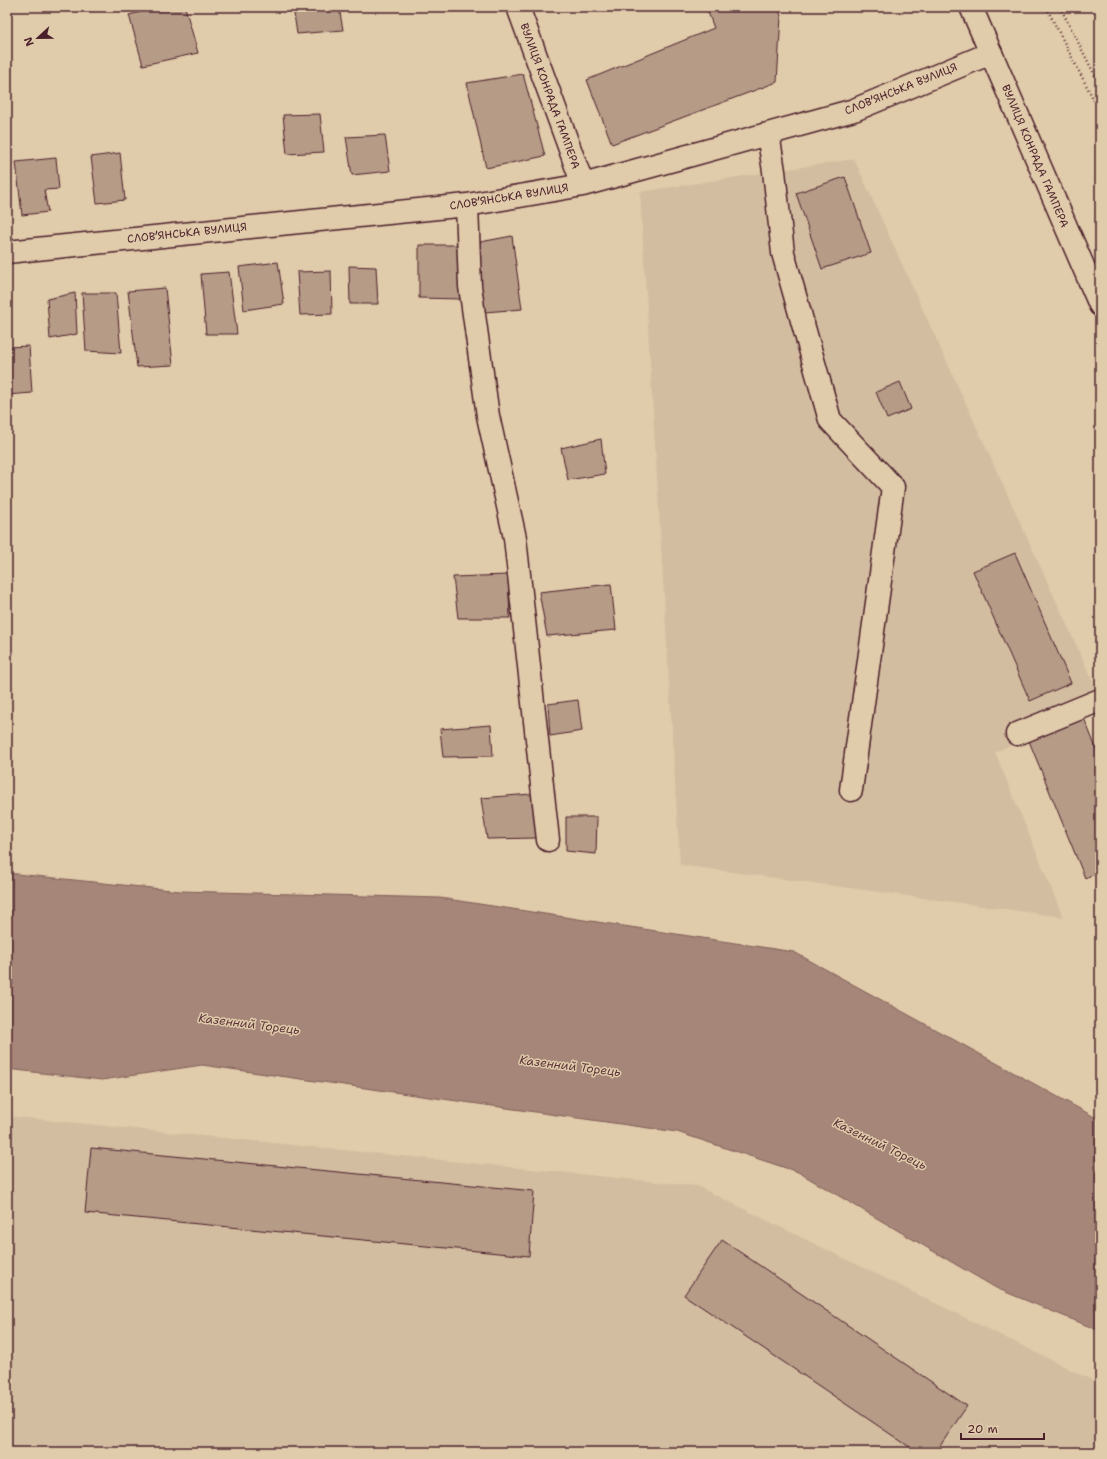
<svg xmlns="http://www.w3.org/2000/svg" width="1107" height="1459" font-family="'Shantell Sans',sans-serif">
<style>
.built{fill:#d3bda0}
.water{fill:#a58678;stroke:#815d59}
.building{fill:#b69b87;stroke:#4a1f2b}
.lines{fill:none;stroke-linecap:round;stroke-linejoin:round}
.minor-casing{stroke:#4a1f2b;stroke-width:25}
.major-casing{stroke:#4a1f2b;stroke-width:25}
.path{stroke:#4a1f2b;stroke-width:2.5;stroke-dasharray:1 3;stroke-linecap:butt}
.minor{stroke:#e0cbaa;stroke-width:22}
.major{stroke:#e0cbaa;stroke-width:22}
.labels{text-anchor:middle;dominant-baseline:central;stroke-width:3;stroke-linejoin:round;paint-order:stroke}
.street-label{font-size:11px;fill:#4a1f2b;stroke:#e0cbaa}
.water-label{font-size:12px;font-style:italic;fill:#5c343a;stroke:#e0cbaa}
</style>
<rect width="100%" height="100%" fill="#e0cbaa"/>
<filter id="ink" filterUnits="userSpaceOnUse"><feTurbulence type="fractalNoise" baseFrequency=".025" numOctaves="2"/><feDisplacementMap in="SourceGraphic" scale="8" xChannelSelector="R" yChannelSelector="G"/><feConvolveMatrix kernelMatrix="1 2 1 2 8 2 1 2 1" color-interpolation-filters="sRGB"/></filter>
<g filter="url(#ink)">
<path class="built" d="M854 159 1100 697V708L995 752 1063 917 680 865 640 192Z
M7 1116 697 1186 1100 1384V1452H7Z"/>
<path class="water" d="M7 873 180 891 440 898 794 952 1100 1120V1331L996 1288 798 1172 677 1132 202 1065 102 1080 7 1069Z"/>
<path class="building" d="M160 7H185L198 53 143 65 129 15Z
M293 7H339L343 30 297 34Z
M706 7H778L781 16 777 82 612 144 587 80 714 28Z
M523 74 545 156 486 168 467 83Z
M320 114 324 152 287 154 283 115Z
M385 135 390 171 352 175 346 137Z
M120 153 125 200 97 203 91 157Z
M56 158 59 189 44 190 48 212 22 215 16 162Z
M845 177 871 253 822 269 796 193Z
M512 236 522 309 485 312 475 243Z
M419 245H459L461 299 419 298Z
M278 262 284 304 244 310 239 267Z
M349 266 376 267 378 304H350Z
M331 271 332 314 300 315 297 272Z
M229 272 237 334H206L201 274Z
M165 288 173 365 137 367 128 291Z
M75 293 77 334 50 339 47 299Z
M82 293H116L121 353 86 351Z
M29 346 32 393 7 395V347Z
M900 382 911 409 887 419 876 392Z
M601 439 605 474 568 480 561 448Z
M1015 553 1071 683 1030 701 973 571Z
M508 575 510 618H458L453 577Z
M611 584 616 630 547 636 539 592Z
M578 700 582 731 550 736 548 704Z
M1084 718 1100 758V872L1085 878 1029 741Z
M491 725 493 756 443 757 440 729Z
M532 794 537 838 487 839 481 798Z
M566 817H597L596 854 566 851Z
M91 1148 534 1191 529 1256 85 1213Z
M722 1240 967 1406 936 1452H917L684 1295Z"/>
<g class="lines">
<defs>
<path id="minor" d="M518 7 583 185
M768 134 774 171 783 253 830 420 893 487 851 790
M467 205 470 286 488 416 515 538 548 840
M7 252 467 205 583 185 854 110 991 53
M1017 734 1100 700"/>
<path id="major" d="M971 7 1100 305"/>
</defs>
<use href="#minor" class="minor-casing"/>
<use href="#major" class="major-casing"/>
<path class="path" d="M1046 7 1100 112
M1060 7 1100 85"/>
<use href="#minor" class="minor"/>
<use href="#major" class="major"/>
</g>
</g>
<g class="labels">
<g class="street-label">
<text transform="translate(901 89) rotate(-22)">СЛОВ’ЯНСЬКА ВУЛИЦЯ</text>
<text transform="translate(550 96) rotate(70)">ВУЛИЦЯ КОНРАДА ГАМПЕРА</text>
<text transform="translate(1035 156) rotate(67)">ВУЛИЦЯ КОНРАДА ГАМПЕРА</text>
<text transform="translate(509 197) rotate(-9)">СЛОВ’ЯНСЬКА ВУЛИЦЯ</text>
<text transform="translate(187 233) rotate(-6)">СЛОВ’ЯНСЬКА ВУЛИЦЯ</text>
</g>
<g class="water-label">
<text transform="translate(249 1024) rotate(7)">Казенний Торець</text>
<text transform="translate(570 1066) rotate(7)">Казенний Торець</text>
<text transform="translate(880 1144) rotate(26)">Казенний Торець</text>
</g>
</g>
<rect width="1107" height="1459" fill="none" stroke="#e0cbaa" stroke-width="24"/>
<rect x="12" y="12" width="1083" height="1435" fill="none" stroke="#4a1f2b" stroke-width="1.5" filter="url(#ink)"/>
<g transform="translate(38 38) rotate(248)" stroke="#e0cbaa" stroke-width="3" paint-order="stroke">
<path d="M0-3L7 15L0 10L-7 15Z" fill="#4a1f2b"/>
<text y="-6" font-size="11" font-weight="bold" text-anchor="middle" fill="#4a1f2b">N</text>
</g>
<path d="M961 1433v6h83v-6" fill="none" stroke="#4a1f2b" stroke-width="2"/>
<text x="967" y="1433" font-size="12" fill="#4a1f2b" stroke="#e0cbaa" stroke-width="3" paint-order="stroke">20 m</text>
</svg>
